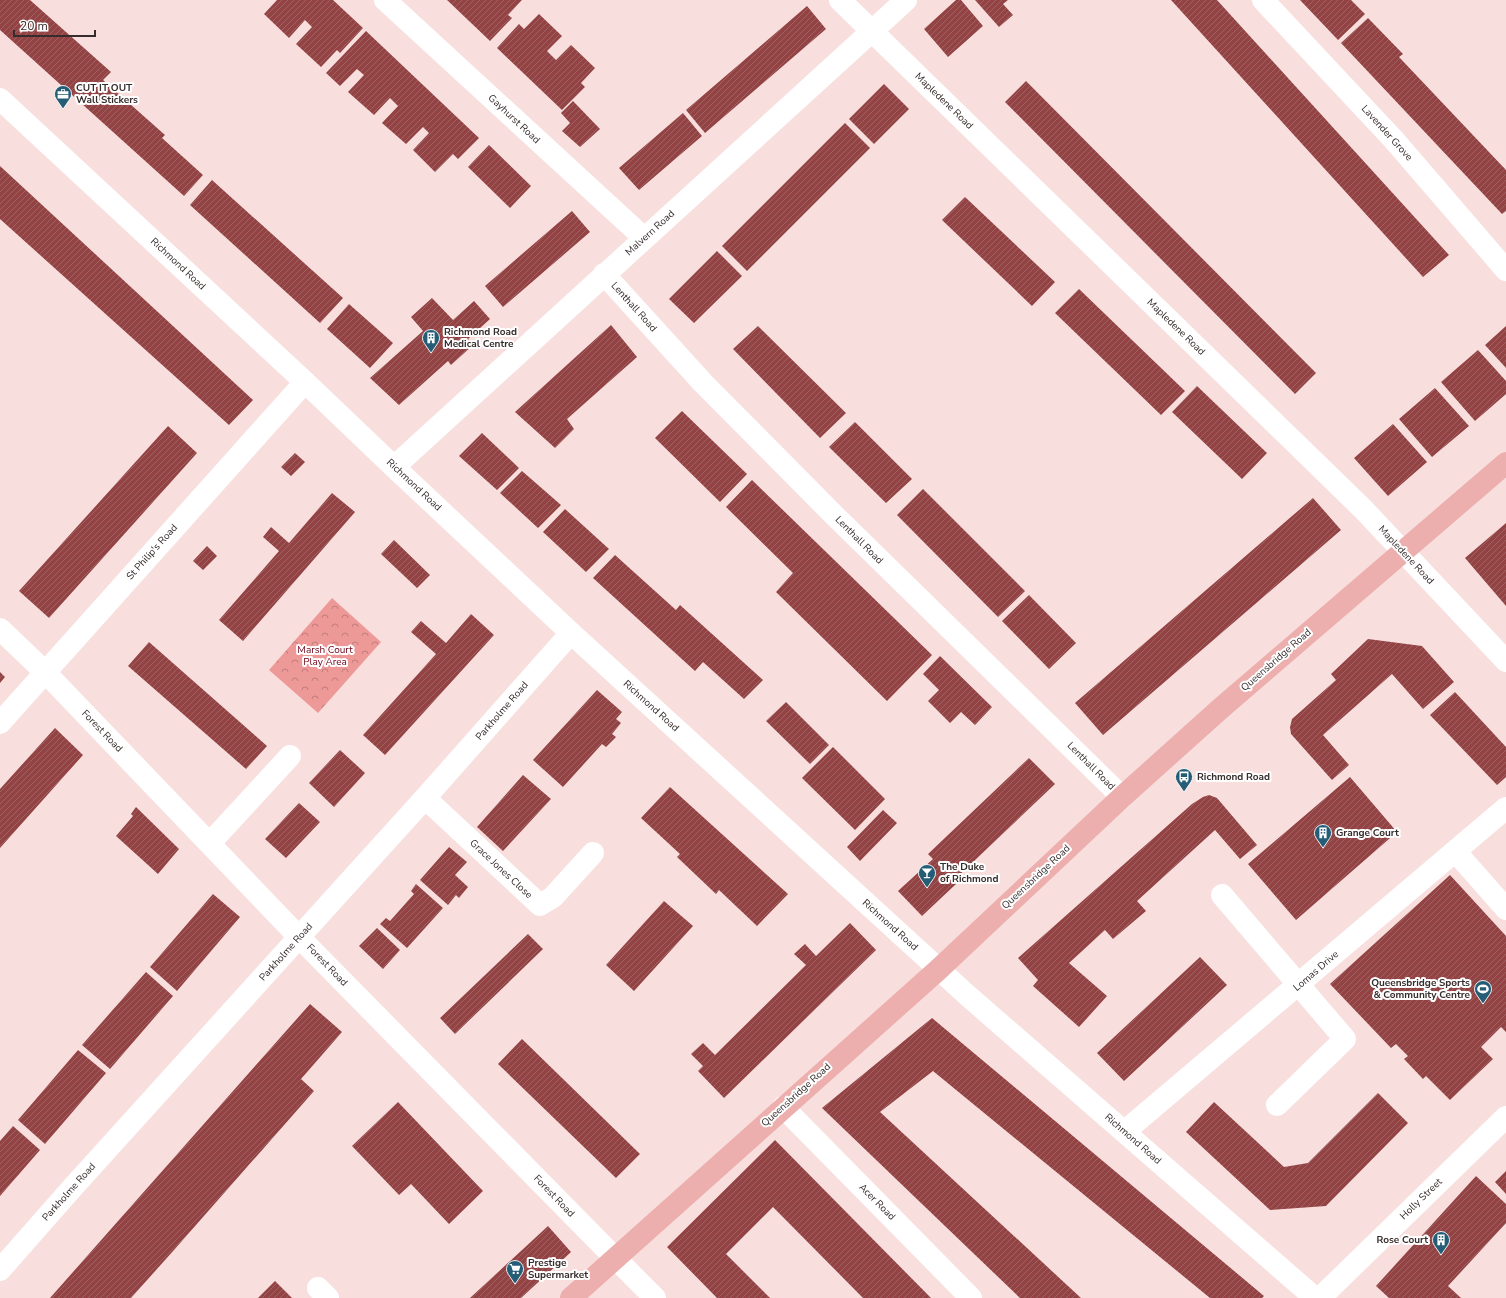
<svg xmlns="http://www.w3.org/2000/svg" width="1506" height="1298" font-family="'Nunito Sans',sans-serif">
<style>
.forest{fill:url(#forest-crowns)}
.building{fill:url(#building-hatch)}
.lines{fill:none;stroke-linecap:round;stroke-linejoin:round}
.minor{stroke:#fff;stroke-width:22}
.major{stroke:#ecafae;stroke-width:22}
.labels{text-anchor:middle;dominant-baseline:central;stroke-width:4;stroke-linejoin:round;paint-order:stroke}
.poi-label{font-size:10px;font-weight:bold;fill:#352c2b;stroke:#fff;text-anchor:start}
.street-label{font-size:10px;fill:#352c2b;stroke:#fff}
.park-label{font-size:10px;fill:#700015;stroke:#fff}
</style>
<defs>
<pattern id="forest-crowns" width="20" height="18" patternUnits="userSpaceOnUse"><rect width="20" height="18" fill="#ed9997"/><path d="M2 6a3 3 0 1 1 6 0M12 15a3 3 0 1 1 6 0" fill="none" stroke="#c17d7b"/></pattern>
<pattern id="building-hatch" width="6" height="6" patternUnits="userSpaceOnUse"><rect width="6" height="6" fill="#934343"/><path d="M-1 1l2-2M0 6l6-6M5 7l2-2" fill="none" stroke="#9f6262"/></pattern>
</defs>
<rect width="100%" height="100%" fill="#f8dfde"/>
<path class="forest" d="M332 598 381 642 318 713 269 670Z"/>
<path class="building" d="M0 0H30L111 72 103 80 165 135 162 138 203 175 184 196 0 30Z
M277 0H333L363 28 340 53 337 50 321 67 296 44 312 27 305 20 289 38 264 14Z
M447 0H522L508 15 512 18 490 41Z
M956 0H961L983 26 948 57 924 29Z
M975 0H1008L1003 4 1013 15 999 27Z
M1171 0H1217L1449 255 1423 277Z
M1300 0H1351L1365 14 1338 40Z
M807 6 826 29 705 133 686 110Z
M539 14 562 36 547 51 556 60 571 45 595 68 581 83 585 87 562 110 497 48 519 24 524 29Z
M1368 18 1403 54 1399 57 1506 170V211L1502 214 1341 43Z
M366 31 479 138 458 159 453 154 435 172 413 150 429 133 423 127 406 144 382 123 398 106 390 98 374 115 348 92 364 75 357 69 340 86 326 73Z
M1026 81 1316 373 1295 394 1005 102Z
M884 84 909 109 874 144 849 119Z
M573 101 600 129 580 147 562 131 570 123 561 113Z
M683 113 702 136 639 190 619 168Z
M845 123 870 148 747 271 722 246Z
M489 145 531 186 510 208 468 167Z
M0 166 253 400 229 425 0 219Z
M212 180 343 298 320 323 190 205Z
M965 197 1055 282 1032 306 942 220Z
M572 211 590 232 503 307 485 286Z
M717 251 742 276 694 323 669 299Z
M1079 289 1185 391 1161 415 1055 313Z
M432 298 453 320 474 301 490 319 468 339 473 345 451 365 448 361 399 405 370 378 423 331 411 317Z
M349 304 393 343 370 368 327 329Z
M611 325 637 357 567 419 574 429 555 448 515 412Z
M758 326 846 413 820 438 733 349Z
M1506 326V368L1485 345Z
M1478 350 1506 381V394L1475 421 1441 382Z
M1197 386 1267 453 1242 479 1172 412Z
M1435 388 1469 426 1432 457 1399 419Z
M682 411 747 474 720 502 655 438Z
M855 422 912 479 886 503 829 447Z
M1393 424 1427 462 1388 496 1354 458Z
M168 426 197 453 49 618 19 591Z
M482 433 519 468 497 490 459 456Z
M295 453 305 462 291 476 281 467Z
M522 471 561 505 538 528 500 493Z
M752 480 932 655 887 701 776 592 793 573 726 507Z
M923 489 1025 591 998 617 897 515Z
M332 493 355 512 243 641 219 620 279 551 263 537 271 527 289 543Z
M1313 498 1341 530 1103 735 1075 703Z
M565 509 609 549 586 572 543 532Z
M1506 523V606L1465 558Z
M394 540 430 575 417 588 381 554Z
M207 546 217 556 203 570 193 561Z
M615 555 676 610 680 605 763 680 744 699 703 662 695 671 593 578Z
M1029 595 1076 643 1049 669 1002 621Z
M471 614 494 635 385 755 363 735 436 654 411 632 421 621 446 643Z
M1368 639 1422 646 1454 682 1423 709 1392 674 1323 735 1349 765 1332 780 1291 734 1290 727 1292 719 1336 680 1331 674Z
M149 642 267 746 246 769 128 666Z
M940 656 992 707 975 725 961 712 950 723 928 701 939 690 923 674Z
M0 672 5 677 0 683Z
M597 690 622 712 616 719 621 723 612 734 616 737 606 747 602 744 563 787 533 760Z
M1455 692 1506 747V777L1497 785 1430 715Z
M786 702 829 745 810 764 766 721Z
M55 728 83 755 0 848V789Z
M833 747 885 799 855 830 802 778Z
M340 750 365 773 334 807 309 783Z
M1029 758 1055 784 953 881 956 884 922 916 898 891 933 859 928 854Z
M523 775 551 799 503 851 477 827Z
M1350 777 1397 832 1296 920 1248 864Z
M670 787 788 894 757 926 719 890 716 894 677 857 680 854 641 818Z
M1209 795 1217 798 1257 845 1240 859 1215 830 1137 901 1146 911 1113 939 1105 930 1069 963 1107 996 1079 1027 1033 986 1038 980 1018 958 1192 804 1203 797Z
M299 803 320 822 286 858 265 839Z
M136 807 179 849 158 874 116 836 133 816 131 814Z
M883 810 897 823 860 861 847 847Z
M449 847 467 862 455 875 468 887 459 898 456 895 448 905 420 880Z
M1450 875 1506 936V1032L1501 1027 1481 1047 1493 1059 1450 1100 1426 1076 1423 1079 1404 1059 1408 1056 1396 1044 1391 1048 1330 984Z
M416 884 443 908 407 948 380 924 386 918 390 921 414 894 411 891Z
M213 894 240 917 177 991 150 967Z
M664 901 693 926 634 991 606 965Z
M850 923 876 950 724 1098 698 1071 703 1066 691 1054 703 1043 715 1055 806 965 794 954 805 944 816 956Z
M377 928 400 950 383 969 359 946Z
M528 934 543 949 455 1034 440 1018Z
M1200 957 1227 985 1124 1081 1097 1053Z
M146 972 173 996 110 1069 82 1045Z
M310 1004 342 1032 301 1079 314 1091 174 1250 131 1298H50Z
M932 1018 1264 1296 1262 1298H1210L933 1071 880 1112 1081 1298H1020L822 1108Z
M522 1039 640 1154 616 1178 498 1064Z
M78 1050 106 1073 45 1144 18 1120Z
M1378 1093 1408 1123 1326 1206 1270 1210 1186 1132 1214 1102 1284 1167 1308 1163Z
M398 1102 483 1191 449 1224 411 1184 399 1195 352 1146Z
M13 1126 40 1150 0 1196V1141Z
M775 1140 931 1298H863L773 1207 726 1254 770 1298H717L667 1247Z
M1506 1171V1194L1495 1182Z
M1476 1176 1506 1204V1223L1448 1286 1461 1298H1389L1376 1286Z
M548 1226 571 1252 521 1298H470Z
M275 1281 292 1298H258Z"/>
<g class="lines">
<path class="minor" d="M385 0 644 238
M840 0 1364 510 1506 661
M1263 0 1394 140 1506 270
M0 99 305 382 394 467 571 633 967 995 1315 1298
M604 274 703 383 834 515 1122 797
M394 467 906 0
M0 629 45 672 299 937 616 1259 655 1298
M0 723 305 382
M425 798 540 905 553 897 593 853
M210 843 290 756
M1455 851 1506 909
M1222 895 1345 1039 1277 1105
M783 1107 971 1298
M1124 1132 1506 808
M0 1270 73 1187 425 798 571 633
M318 1288 328 1298
M1320 1298 1506 1117"/>
<path class="major" d="M571 1298 939 969 1122 797 1220 709 1506 463"/>
</g>
<defs>
<symbol id="office-pin" viewBox="-11 -11 22 30"><path d="M0 17L-7.5 6A9.5 9.5 0 1 1 7.5 6Z" fill="#255d77" stroke="#fff"/><path d="M-6-3h4V-5.5h4V-3h4V5H-6ZM-1-4.5V-3h2v-1.5ZM-6 0V1H6V0Z" fill="#fff"/></symbol>
<symbol id="building-pin" viewBox="-11 -11 22 30"><path d="M0 17L-7.5 6A9.5 9.5 0 1 1 7.5 6Z" fill="#255d77" stroke="#fff"/><path d="M-4-6H4V6H1V3H-1V6H-4ZM-2.5-4.3h1.7v1.8h-1.7ZM.8-4.3h1.7v1.8H.8ZM-2.5-1h1.7V.8h-1.7ZM.8-1h1.7V.8H.8Z" fill="#fff"/></symbol>
<symbol id="bus-pin" viewBox="-11 -11 22 30"><path d="M0 17L-7.5 6A9.5 9.5 0 1 1 7.5 6Z" fill="#255d77" stroke="#fff"/><path d="M-5-6H5V4H4V6H2V4H-2V6H-4V4H-5ZM-3.5-4V0h7V-4ZM-3.5 1.2v1.5H-2V1.2ZM2 1.2v1.5H3.5V1.2Z" fill="#fff"/></symbol>
<symbol id="bar-pin" viewBox="-11 -11 22 30"><path d="M0 17L-7.5 6A9.5 9.5 0 1 1 7.5 6Z" fill="#255d77" stroke="#fff"/><path d="M-6-5H6L.8 .8V4.5H3.5V6h-7V4.5H-.8V.8Z" fill="#fff"/></symbol>
<symbol id="stadium-pin" viewBox="-11 -11 22 30"><path d="M0 17L-7.5 6A9.5 9.5 0 1 1 7.5 6Z" fill="#255d77" stroke="#fff"/><path d="M0-5a6.5 5 0 1 0 0 10a6.5 5 0 1 0 0-10ZM-3.5-1.8h7v3.6h-7Z" fill="#fff"/></symbol>
<symbol id="supermarket-pin" viewBox="-11 -11 22 30"><path d="M0 17L-7.5 6A9.5 9.5 0 1 1 7.5 6Z" fill="#255d77" stroke="#fff"/><path d="M-6-5.5h2.5l.6 2H6L4.5 2H-2.5L-4.4-4H-6ZM-1.5 3.2a1.3 1.3 0 1 0 .1 0ZM3 3.2a1.3 1.3 0 1 0 .1 0Z" fill="#fff"/></symbol>
</defs>
<g fill-rule="evenodd">
<use href="#office-pin" x="53" y="84" width="20" height="27"/>
<use href="#building-pin" x="421" y="328" width="20" height="27"/>
<use href="#bus-pin" x="1174" y="767" width="20" height="27"/>
<use href="#building-pin" x="1313" y="823" width="20" height="27"/>
<use href="#bar-pin" x="917" y="863" width="20" height="27"/>
<use href="#stadium-pin" x="1473" y="979" width="20" height="27"/>
<use href="#building-pin" x="1431" y="1230" width="20" height="27"/>
<use href="#supermarket-pin" x="505" y="1259" width="20" height="27"/>
</g>
<g class="labels">
<g class="poi-label">
<text x="76" y="88">CUT IT OUT<tspan x="76" dy="12">Wall Stickers</tspan></text>
<text x="444" y="332">Richmond Road<tspan x="444" dy="12">Medical Centre</tspan></text>
<text x="1197" y="777">Richmond Road</text>
<text x="1336" y="833">Grange Court</text>
<text x="940" y="867">The Duke<tspan x="940" dy="12">of Richmond</tspan></text>
<text x="1470" y="983" text-anchor="end">Queensbridge Sports<tspan x="1470" dy="12">&amp; Community Centre</tspan></text>
<text x="1428" y="1240" text-anchor="end">Rose Court</text>
<text x="528" y="1263">Prestige<tspan x="528" dy="12">Supermarket</tspan></text>
</g>
<g class="street-label">
<text transform="translate(944 101) rotate(44)">Mapledene Road</text>
<text transform="translate(514 119) rotate(43)">Gayhurst Road</text>
<text transform="translate(1387 133) rotate(48)">Lavender Grove</text>
<text transform="translate(650 233) rotate(-42)">Malvern Road</text>
<text transform="translate(178 264) rotate(43)">Richmond Road</text>
<text transform="translate(634 307) rotate(48)">Lenthall Road</text>
<text transform="translate(1176 327) rotate(44)">Mapledene Road</text>
<text transform="translate(414 485) rotate(43)">Richmond Road</text>
<text transform="translate(859 540) rotate(45)">Lenthall Road</text>
<text transform="translate(152 552) rotate(-48)">St Philip's Road</text>
<text transform="translate(1406 555) rotate(47)">Mapledene Road</text>
<text transform="translate(1276 660) rotate(-41)">Queensbridge Road</text>
<text transform="translate(651 706) rotate(42)">Richmond Road</text>
<text transform="translate(502 711) rotate(-49)">Parkholme Road</text>
<text transform="translate(102 731) rotate(46)">Forest Road</text>
<text transform="translate(1091 766) rotate(45)">Lenthall Road</text>
<text transform="translate(501 869) rotate(43)">Grace Jones Close</text>
<text transform="translate(1036 877) rotate(-43)">Queensbridge Road</text>
<text transform="translate(890 925) rotate(42)">Richmond Road</text>
<text transform="translate(286 952) rotate(-48)">Parkholme Road</text>
<text transform="translate(327 965) rotate(46)">Forest Road</text>
<text transform="translate(1316 971) rotate(-41)">Lomas Drive</text>
<text transform="translate(796 1095) rotate(-42)">Queensbridge Road</text>
<text transform="translate(1133 1139) rotate(41)">Richmond Road</text>
<text transform="translate(69 1192) rotate(-48)">Parkholme Road</text>
<text transform="translate(554 1196) rotate(46)">Forest Road</text>
<text transform="translate(1421 1199) rotate(-44)">Holly Street</text>
<text transform="translate(877 1202) rotate(45)">Acer Road</text>
</g>
<g class="park-label">
<text x="325" y="650">Marsh Court<tspan x="325" dy="12">Play Area</tspan></text>
</g>
</g>
<path d="M14 30v6h81v-6" fill="none" stroke="#352c2b" stroke-width="2"/>
<text x="20" y="30" font-size="12" fill="#352c2b" stroke="#ffffff" stroke-width="3" paint-order="stroke">20 m</text>
</svg>
